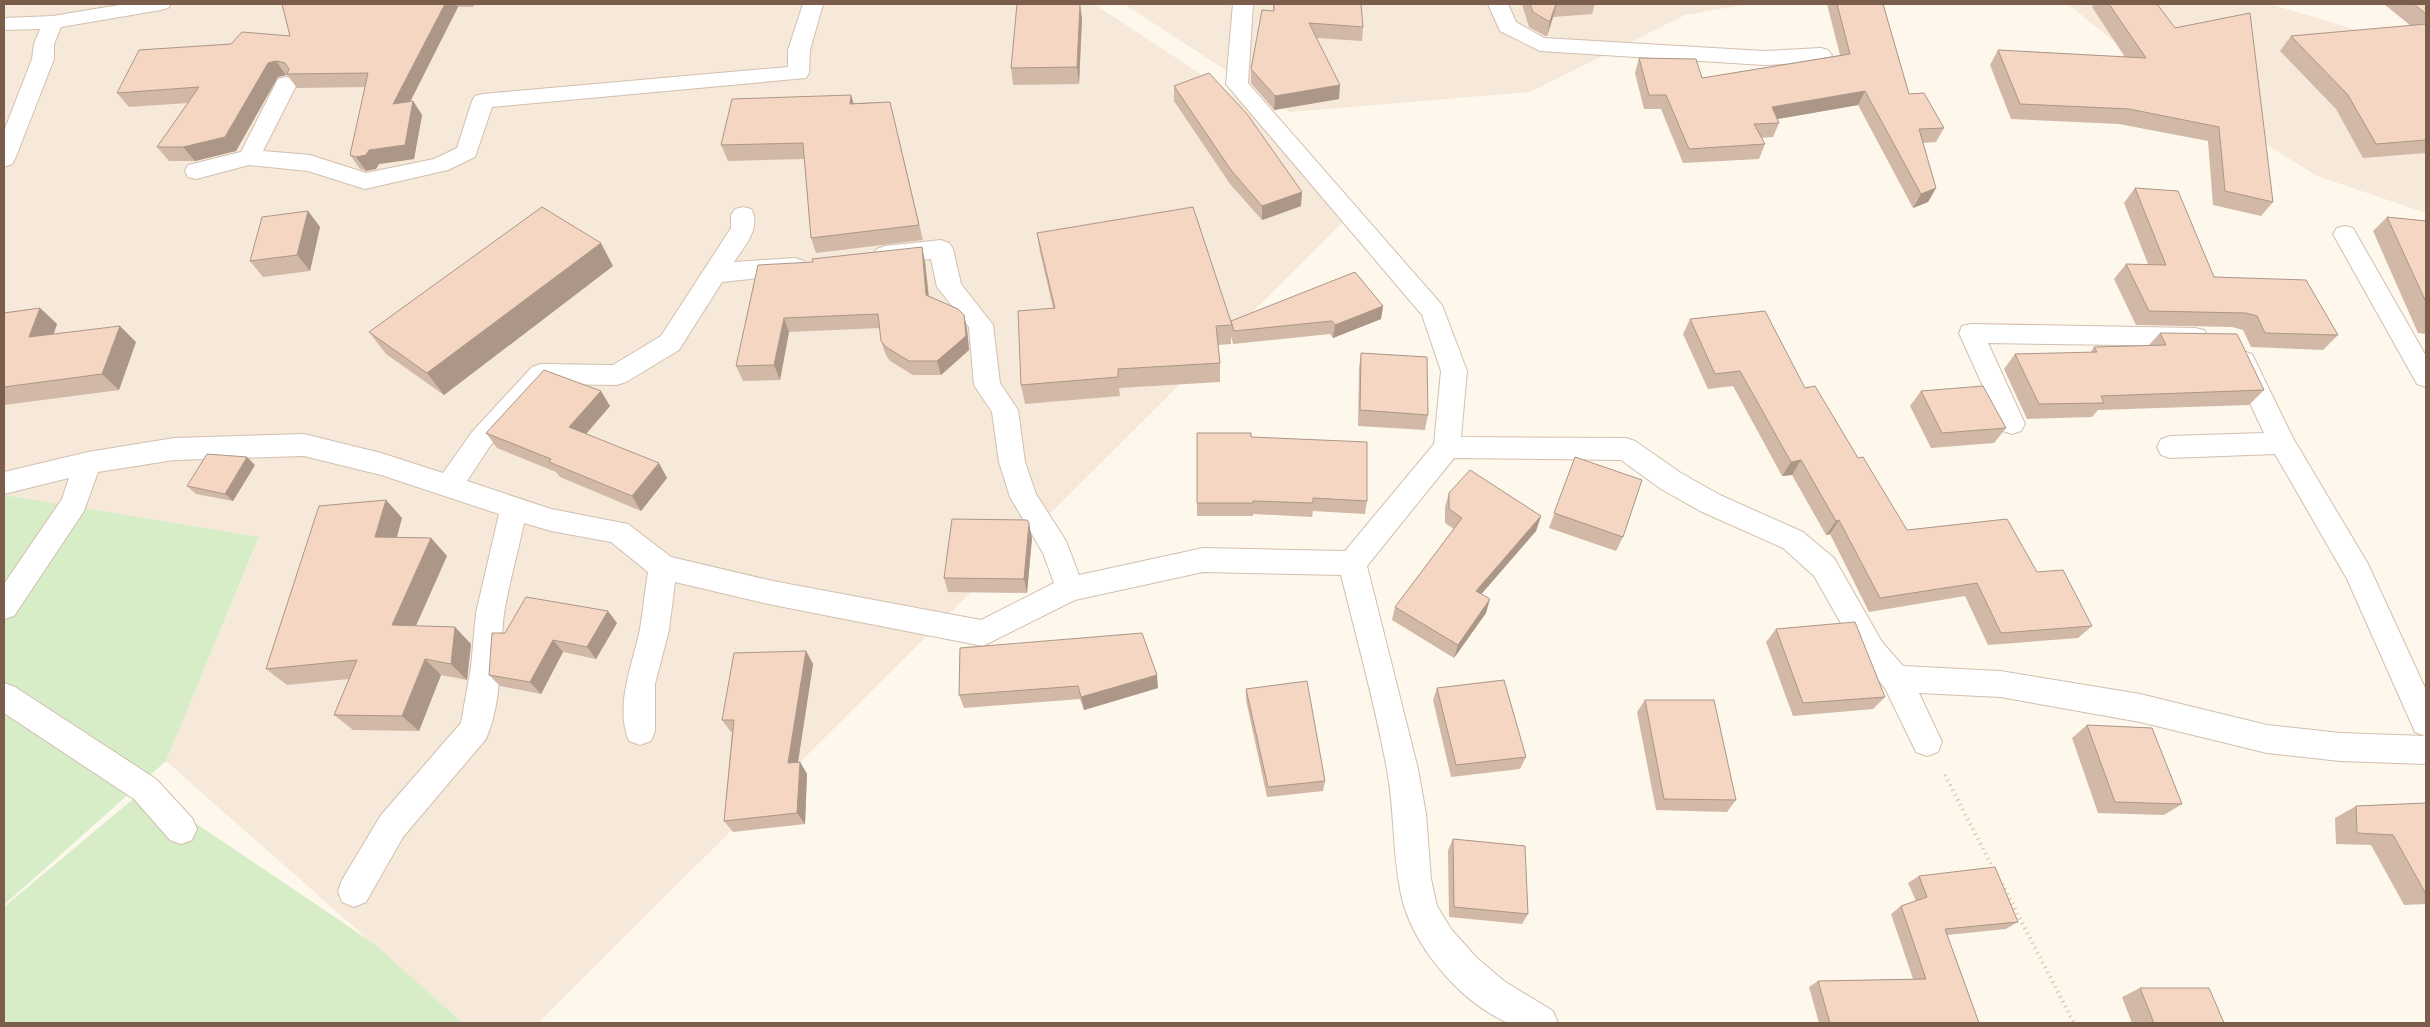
<svg xmlns="http://www.w3.org/2000/svg" width="2430" height="1027" font-family="'IBM Plex Sans',sans-serif">
<style>
.residential{fill:#f6e9d9}
.green{fill:#d7edc8}
.lines{fill:none;stroke-linecap:round;stroke-linejoin:round}
.street-casing{stroke:#d2bfaf;stroke-width:2}
.path{stroke:#dab9a4;stroke-width:4;stroke-dasharray:1 4.5;stroke-linecap:butt}
.street{fill:#fff;fill-rule:evenodd}
.wall{fill:#d2b8a7}
.shaded-wall{fill:#ab9688}
.building{fill:#f4d6c2;stroke:#ab9688}
</style>
<rect width="100%" height="100%" fill="#fdf7ec"/>
<path class="residential" d="M4 4H1094L1266 117 1350 215 538 1023H463L166 761 259 538 4 495Z
M1124 4H1749L1685 15 1530 92 1290 112Z
M2068 4H2270L2420 49 2426 47V213L2317 176 2162 80Z"/>
<path class="green" d="M4 495 259 537 166 761 4 905Z
M145 789 373 943 463 1023H4V907Z"/>
<g class="lines">
<defs>
<path id="street" d="M125 4H171L168 8 161 10 61 27 54 44V59L15 159 12 164 4 167V131L32 59 34 44 40 29 4 30V18L53 16Z
M803 4H823L810 50 809 73 806 78 492 107 475 157 448 170 365 189 308 171 249 165 196 179 188 177 185 171 188 165 241 152 278 79 286 77 294 79 297 84 263 151 310 155 366 173 434 159 457 148 472 101 475 96 483 94 788 67V50Z
M1233 4H1253L1248 83 1442 305 1467 371 1461 437 1626 438 1635 441 1681 473 1720 495 1803 532 1834 558 1882 642 1903 666 2000 671 2140 694 2267 725 2340 733 2425 736 2415 732 2347 579 2275 454 2170 458 2161 455 2157 447 2161 439 2170 436 2264 433 2230 361 2234 354 2243 351 2252 354 2293 438 2368 564 2426 690V764L2340 761 2267 753 2140 722 2000 697 1919 693 1942 742 1938 752 1927 756 1916 752 1885 688 1862 660 1814 576 1783 548 1700 511 1661 489 1621 460 1454 458 1367 566 1418 769 1426 814 1431 879 1437 906 1451 929 1476 957 1504 981 1553 1011 1558 1023C1547 1024 1515 1026 1506 1022 1459 1001 1411 944 1401 894 1392 853 1395 811 1387 770 1375 704 1357 640 1341 575L1203 572 1075 600 983 646 773 605 675 582 669 630 655 684V731L651 741 640 745 629 741C614 706 633 664 640 629 643 610 645 591 648 572L611 542 551 531 524 523C518 552 509 583 504 613 499 654 503 700 486 739L403 837 366 902 354 907 342 902 338 891 342 880 381 815 461 723 471 667 476 613 499 514 381 475 304 456 174 460 98 472 84 511 14 616 4 619V584L62 499 69 478 4 494V472L88 452 174 438 304 434 381 453 443 473 472 432 532 367 541 364 613 365 661 336 731 228V215L735 209 743 207 751 209C762 227 744 247 734 262L795 258 804 261 807 267 804 273 722 282 679 350 626 382 617 385 547 384 490 446 467 481 551 509 628 524 671 557 773 581 981 620 1054 583 1043 553 1010 497 999 462 992 412 974 385 969 327 937 287 931 259 885 264 877 261 873 255 877 249 885 246 941 240 949 243 953 249 961 284 993 325 1000 383 1018 410 1025 462 1036 494 1066 541 1079 575 1203 548 1345 551 1434 444 1441 371 1422 315 1226 84Z
M1488 4H1508L1516 22 1544 38 1764 51 1821 48 1828 50 1832 55 1828 60 1821 62 1764 65 1540 51 1500 31Z
M2345 226 2353 228 2426 356V387L2417 384 2333 234 2337 228Z
M1971 324 2195 328 2204 330 2208 337 2204 344 2195 346 1988 343 2025 424 2021 431 2012 434 2003 431 1959 333 1962 326Z
M4 683 15 687 156 779 192 818 197 829 192 840 181 844 170 840 134 799 4 713Z"/>
</defs>
<use href="#street" class="street-casing"/>
<path class="path" d="M1945 775 1994 870
M2002 884 2074 1023"/>
<use href="#street" class="street"/>
</g>
<path class="wall" d="M282 4H475L473 7H458L410 101H413L422 115 414 159 379 164 376 169 366 171 360 169 350 155 365 87 297 88 288 76 286 75 278 77 236 151 195 161H169L157 147 188 103 129 107 117 93 290 36Z
M842 4H881L842 5Z
M1273 4H1361L1363 27 1362 41 1317 38 1339 99 1274 110 1251 83V69L1273 11Z
M1522 4H1595L1592 14 1553 17 1547 36H1545L1529 27Z
M1827 4H1883L1909 94 1944 128 1936 142 1923 143 1936 188 1928 202 1913 208 1858 105 1777 119 1779 123 1773 137 1761 138 1765 144 1759 159 1683 163 1661 109H1644L1635 73 1639 58 1702 78 1840 55Z
M2094 4H2157L2273 202 2261 216 2213 205 2208 141 2119 124 2011 119 1990 65 1998 50 2125 57 2092 7Z
M2384 4H2426V153L2363 158 2336 109 2280 51 2291 36 2411 26Z
M1082 18 1079 84 1013 85 1011 68Z
M1174 86 1301 206 1262 220 1230 184 1174 101Z
M890 102 923 240 816 253 811 238 804 159 728 161 721 145 854 103Z
M2135 188 2214 277 2338 335 2323 350 2251 347 2243 330 2232 327 2136 325 2114 279 2126 264H2148L2124 203Z
M308 211 320 227 310 271 263 277 250 261Z
M2387 217 2426 221V334L2418 333 2373 231Z
M1037 233 1231 323 1383 306 1381 319 1333 338 1330 334 1233 344 1231 336V344L1218 345 1220 363V382L1119 388 1120 396 1025 404 1021 385 1053 308 1040 252Z
M922 247 925 262 929 296 964 315 967 329 969 350 941 375H913L890 361 886 355 881 341 880 328 789 332 780 380 743 381 736 366 813 262Z
M613 266 444 395 386 354 369 332Z
M40 308 57 324 54 334 136 342 119 390 4 405V313Z
M1690 319 1805 388 1858 458 1907 530 2037 572 2092 626 2078 638 1988 645 1965 596 1869 612 1830 534 1826 535 1792 475 1782 476 1733 386 1708 389 1683 334Z
M2160 333 2264 390 2249 405 2098 410 2092 417 2027 419 2004 369 2015 354 2090 353 2094 347 2148 346Z
M1361 353 1428 415 1425 430 1358 426 1359 368Z
M1921 391 2006 428 1994 443 1931 448 1910 406Z
M610 406 586 434 667 478 641 511 560 477 556 472 497 448 486 433Z
M1197 433 1251 437 1367 501 1365 514 1313 511 1312 517 1253 514V516H1197Z
M1575 457 1623 537 1616 551 1549 528Z
M255 465 233 501 196 494 187 486Z
M1449 493 1541 516 1536 531 1481 594 1486 613 1454 658 1392 620 1395 607 1454 529 1445 523V507Z
M386 500 402 518 397 537 431 538 447 556 416 626 471 644 467 680 441 675 419 731 353 730 334 715 349 679 287 685 266 669Z
M1032 538 1027 593 948 592 944 578Z
M617 623 596 659 563 652 541 694 500 686 489 675 505 633Z
M1776 629 1885 697 1873 709 1793 716 1766 642Z
M960 648 1158 688 1084 710 1080 699 964 708 959 695Z
M806 651 813 664 798 762H800L807 774 805 824 733 832 724 821 732 732H731L722 720Z
M1437 688 1526 757 1520 769 1451 777 1433 700Z
M1246 689 1325 781 1323 791 1267 797 1246 700Z
M1645 700 1736 800 1727 812 1656 810 1637 712Z
M2087 725 2182 804 2164 815 2098 813 2072 738Z
M2426 803V904L2404 905 2371 845 2336 844 2335 818 2356 806Z
M1453 839 1528 914 1522 924 1449 917 1448 850Z
M1919 876 2018 922 2006 929 1947 935 1979 1023H1819L1809 987 1818 981 1913 979 1891 914 1901 906 1916 901 1908 883Z
M2140 988 2224 1023H2132L2122 997Z"/>
<path class="shaded-wall" d="M445 4H456L458 7 402 118 393 104Z
M1080 4 1082 18 1079 84 1077 67Z
M1557 4 1553 17 1547 36 1550 21Z
M276 61 286 75 278 77 236 151 195 161 183 147 268 63Z
M1340 85 1339 99 1274 110 1275 96Z
M1865 91 1858 105 1766 121 1772 107Z
M851 95 856 111 850 104Z
M413 101 422 115 414 159 379 164 376 169 366 171 356 157Z
M1936 188 1928 202 1913 208 1921 194Z
M1302 192 1301 206 1262 220V206Z
M308 211 320 227 310 271 297 255Z
M601 243 613 266 444 395 427 373Z
M922 247 925 262 930 310 926 295Z
M1383 306 1381 319 1333 338 1335 325Z
M40 308 57 324 46 353 29 337Z
M964 315 967 329 969 350 941 375 937 361Z
M784 318 789 332 780 380 774 365Z
M120 326 136 342 119 390 102 374Z
M601 391 610 406 579 442 569 427Z
M247 457 255 465 233 501 225 494Z
M1801 460 1792 475 1782 476 1791 462Z
M659 463 667 478 641 511 632 496Z
M386 500 402 518 392 554 375 537Z
M1541 516 1536 531 1472 605 1476 591Z
M1839 520 1830 534 1826 535 1836 521Z
M1029 523 1032 538 1027 593 1024 579Z
M431 538 447 556 409 641 392 625Z
M1490 599 1486 613 1454 658 1458 645Z
M608 611 617 623 596 659 587 647Z
M455 627 471 644 467 680 451 664Z
M553 640 563 652 541 694 530 682Z
M806 651 813 664 796 775 788 763Z
M425 659 441 675 419 731 402 716Z
M1157 675 1158 688 1084 710 1081 697Z
M800 762 807 774 805 824 797 813Z"/>
<path class="building" d="M282 4H445L393 104 413 101 405 145 369 150 366 155 356 157 350 155 368 73 287 74 289 69 285 63 276 61 268 63 225 137 183 147H157L199 87 117 93 139 50 231 44 242 32 290 36Z
M1017 4H1080L1077 67 1011 68Z
M1274 4H1361L1363 27 1309 23 1340 85 1275 96 1251 69 1262 10 1274 11Z
M1530 4H1556L1550 21H1548L1533 12Z
M1837 4H1883L1909 94 1924 93 1944 128 1919 129 1936 188 1921 194 1865 91 1772 107 1779 123 1754 124 1765 144 1689 149 1666 95H1649L1639 58 1696 59 1702 78 1850 54Z
M2109 4H2157L2175 28 2250 13 2273 202 2225 191 2219 127 2129 109 2020 104 1998 50 2146 58Z
M2414 4H2426V14Z
M2426 24V140L2376 144 2348 95 2291 36Z
M1209 73 1247 114 1302 192 1262 206 1231 170 1174 86Z
M851 95 850 104 890 102 919 225 811 238 803 143 721 145 732 99Z
M2135 188 2178 191 2214 277 2306 280 2338 335 2265 333 2257 316 2246 313 2149 311 2126 264 2166 265Z
M542 207 601 243 427 373 369 332Z
M1193 207 1232 325 1216 326 1220 363 1118 369V377L1021 385 1018 311 1055 308 1037 233Z
M308 211 297 255 250 261 262 217Z
M2387 217 2426 221V302Z
M922 247 926 295 958 309 964 315 966 336 937 361H909L886 347 881 341 878 314 784 318 774 365 736 366 758 265 813 262 812 259Z
M1355 272 1383 306 1335 325 1332 321 1234 331 1231 321Z
M40 308 29 337 120 326 102 374 4 387V313Z
M1765 311 1805 388 1815 386 1858 458 1863 457 1907 530 2007 519 2037 572 2063 570 2092 626 2001 633 1977 583 1880 598 1839 520 1836 521 1801 460 1791 462 1740 371 1715 374 1690 319Z
M2160 333 2237 334 2264 390 2101 396 2104 403 2039 404 2015 354 2097 352 2094 347 2166 345Z
M1361 353 1427 357 1428 415 1360 410Z
M544 370 601 391 569 427 659 463 632 496 549 462 551 459 486 433Z
M1983 386 2006 428 1942 433 1921 391Z
M1197 433H1251V437L1367 442V501L1313 498V503L1253 501V503H1197Z
M207 454 247 457 225 494 187 486Z
M1575 457 1642 480 1623 537 1554 513Z
M1470 470 1541 516 1476 591 1490 599 1458 645 1395 607 1462 518 1449 509V493Z
M386 500 375 537 431 538 392 625 455 627 451 664 425 659 402 716 334 715 357 660 266 669 319 506Z
M952 519 1027 520 1029 523 1024 579 944 578Z
M526 597 608 611 587 647 553 640 530 682 489 675 492 633H505Z
M1855 622 1885 697 1803 703 1776 629Z
M1142 633 1157 675 1081 697 1078 686 959 695 960 648Z
M806 651 788 763 800 762 797 813 724 821 734 720H722L734 653Z
M1504 680 1526 757 1456 765 1437 688Z
M1307 681 1325 781 1268 787 1246 689Z
M1645 700H1714L1736 800 1664 799Z
M2087 725 2152 728 2182 804 2115 802Z
M2426 803V894L2393 835 2357 833 2356 806Z
M1453 839 1525 846 1528 914 1454 907Z
M1995 867 2018 922 1945 929 1979 1023H1830L1818 981 1926 979 1901 906 1927 897 1919 876Z
M2140 988H2209L2224 1023H2154Z"/>
<rect width="2430" height="1027" fill="none" stroke="#7b5d4c" stroke-width="10"/>
</svg>
